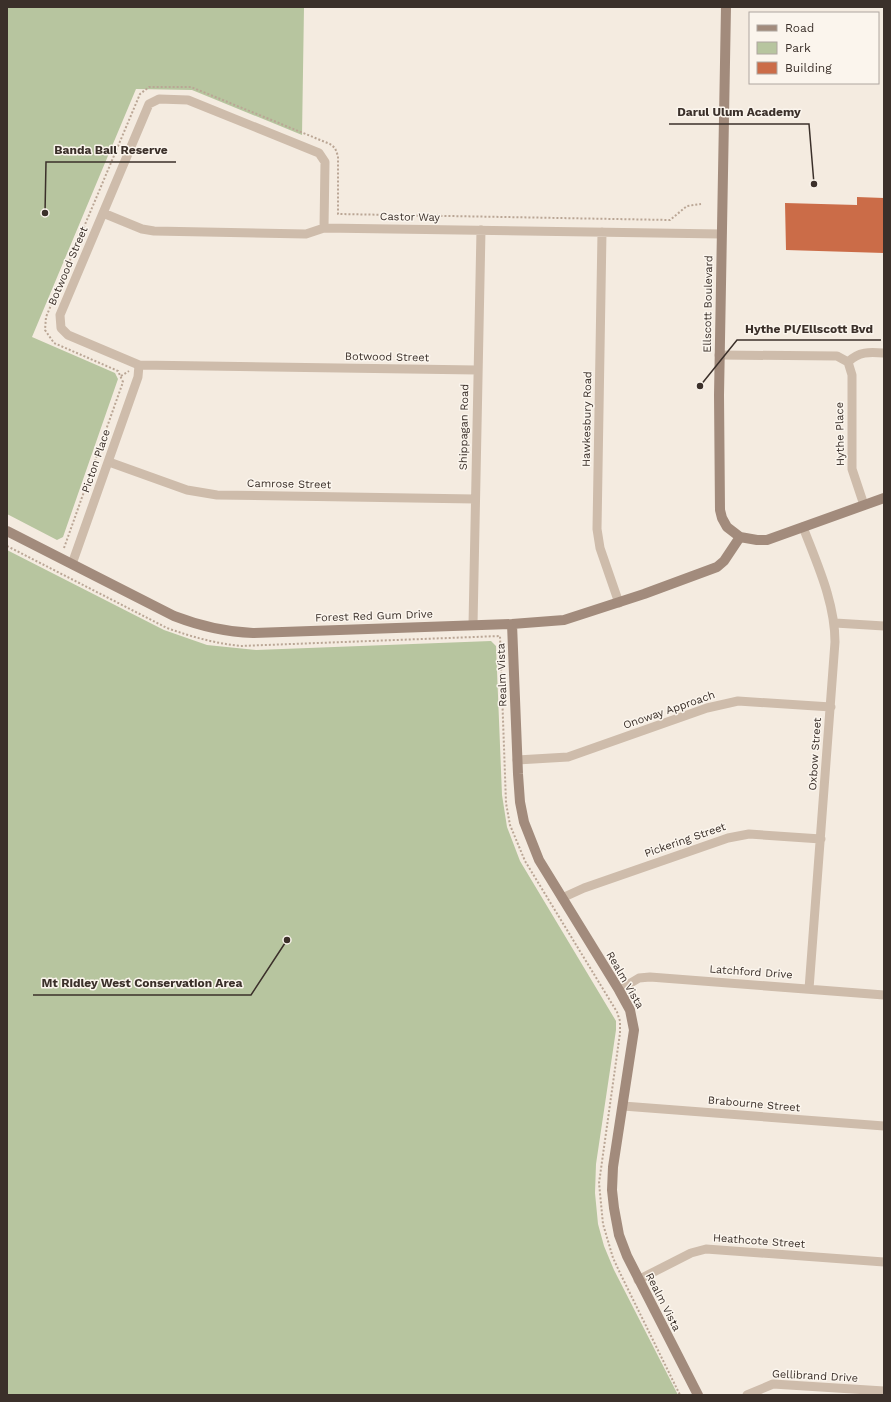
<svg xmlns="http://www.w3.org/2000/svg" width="891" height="1402" font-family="'Work Sans',sans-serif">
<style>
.green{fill:#b7c59f}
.building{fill:#cb6c48}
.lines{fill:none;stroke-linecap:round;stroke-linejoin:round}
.path{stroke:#baa695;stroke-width:2;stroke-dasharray:2 2;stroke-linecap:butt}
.street{stroke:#cebcab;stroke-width:9}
.secondary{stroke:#a28b7c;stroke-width:10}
.labels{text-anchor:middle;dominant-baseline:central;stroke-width:3;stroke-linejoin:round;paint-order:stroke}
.street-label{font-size:11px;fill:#3b302a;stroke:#fbf5ed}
.leader{fill:none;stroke:#3b302a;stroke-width:1.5}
.callout-dot{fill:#3b302a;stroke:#fbf5ed;stroke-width:1.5}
.callout-label{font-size:12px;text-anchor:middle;font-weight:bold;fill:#3b302a;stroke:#fbf5ed;stroke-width:3;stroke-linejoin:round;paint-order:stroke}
</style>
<rect width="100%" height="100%" fill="#f4ebe0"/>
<path class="green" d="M7 7H304L302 135 192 90 136 89 32 337 115 373 118 379 63 537 57 540 7 514Z
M7 550 164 630 207 645 256 650 491 641 496 646 502 795 507 827 520 861 616 1021V1030L596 1164 595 1193 598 1224 604 1246 614 1270 678 1395H7Z"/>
<path class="building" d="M857 197 884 198V253L786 250 785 203 857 205Z"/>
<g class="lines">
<path class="path" d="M121 376 129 371
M7 546 167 628C192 637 214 643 240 646L500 636 506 803 510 825 525 861 617 1012 620 1021V1033L599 1183 603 1224 613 1258 621 1275 680 1395
M64 548 123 382 118 371 54 343 45 330 46 317 140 94 149 87H191L330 144 335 148 338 156V214L670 220 687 206 701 204"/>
<path class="street" d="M103 213 142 229 154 231 306 234 324 228 721 234
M324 228 325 162 319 153 188 100 159 99 149 104 60 315 61 328 68 335 139 365 477 370
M602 232 597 529 600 548 619 603
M719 355 837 356 848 362C859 351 870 352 884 353
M848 362 852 375V469L864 505
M109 462 187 490 217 495 475 499
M803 527C817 564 835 602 835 642L809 989
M72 564 138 377 139 365
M835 623 884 626
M473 625 481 230
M517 760 568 757 707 708 738 701 831 707
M562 898 584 888 728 838 749 834 821 839
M619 990 639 978 650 977 884 995
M623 1106 884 1126
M638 1280 691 1253 706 1249 884 1262
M747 1395 773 1384 884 1391"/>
<path class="secondary" d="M726 7 719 395 720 510 722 518 727 527 740 537 757 540H767L884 498
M7 531 174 616C200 626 224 632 253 633L512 624 564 620 644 594 717 567 724 561 740 537
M512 624 518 774 520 802 524 822 539 860 619 990 630 1010 634 1030 613 1167 612 1190 614 1208 619 1235 627 1256 698 1395"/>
</g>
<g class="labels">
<g class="street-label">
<text transform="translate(410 217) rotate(1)">Castor Way</text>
<text transform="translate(68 266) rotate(-67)">Botwood Street</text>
<text transform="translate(708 304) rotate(-89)">Ellscott Boulevard</text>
<text transform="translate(387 357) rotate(1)">Botwood Street</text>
<text transform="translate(587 419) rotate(-89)">Hawkesbury Road</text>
<text transform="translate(464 427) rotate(-89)">Shippagan Road</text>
<text transform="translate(840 434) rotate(-91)">Hythe Place</text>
<text transform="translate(96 461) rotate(-71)">Picton Place</text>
<text transform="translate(289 484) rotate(1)">Camrose Street</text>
<text transform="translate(374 616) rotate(-2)">Forest Red Gum Drive</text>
<text transform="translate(502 675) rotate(-92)">Realm Vista</text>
<text transform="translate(669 710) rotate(-19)">Onoway Approach</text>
<text transform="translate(815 754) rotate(-86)">Oxbow Street</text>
<text transform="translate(685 840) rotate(-19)">Pickering Street</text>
<text transform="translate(751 972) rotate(4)">Latchford Drive</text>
<text transform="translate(625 980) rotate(60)">Realm Vista</text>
<text transform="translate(754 1104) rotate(5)">Brabourne Street</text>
<text transform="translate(759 1241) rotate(4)">Heathcote Street</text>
<text transform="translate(663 1302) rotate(63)">Realm Vista</text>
<text transform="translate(815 1376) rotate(3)">Gellibrand Drive</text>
</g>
</g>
<path class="leader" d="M814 184L809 124H669M45 213L46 162H176M700 386L737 340H881M287 940L251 995H33"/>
<g class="callout-dot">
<circle cx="814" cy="184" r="4"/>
<circle cx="45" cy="213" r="4"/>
<circle cx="700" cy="386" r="4"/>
<circle cx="287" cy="940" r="4"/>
</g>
<g class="callout-label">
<text x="739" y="116">Darul Ulum Academy</text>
<text x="111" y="154">Banda Bail Reserve</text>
<text x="809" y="333">Hythe Pl/Ellscott Bvd</text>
<text x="142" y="987">Mt Ridley West Conservation Area</text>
</g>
<rect width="891" height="1402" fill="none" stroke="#3b302a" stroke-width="16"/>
<rect x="749" y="12" width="130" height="72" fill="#fbf5ed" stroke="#aea69f"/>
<rect x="757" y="25" width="20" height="6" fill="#a28b7c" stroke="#aea69f"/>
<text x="785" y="32" font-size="12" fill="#3b302a">Road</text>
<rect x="757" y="42" width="20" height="12" fill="#b7c59f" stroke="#aea69f"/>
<text x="785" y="52" font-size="12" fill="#3b302a">Park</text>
<rect x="757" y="62" width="20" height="12" fill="#cb6c48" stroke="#aea69f"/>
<text x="785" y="72" font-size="12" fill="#3b302a">Building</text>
</svg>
